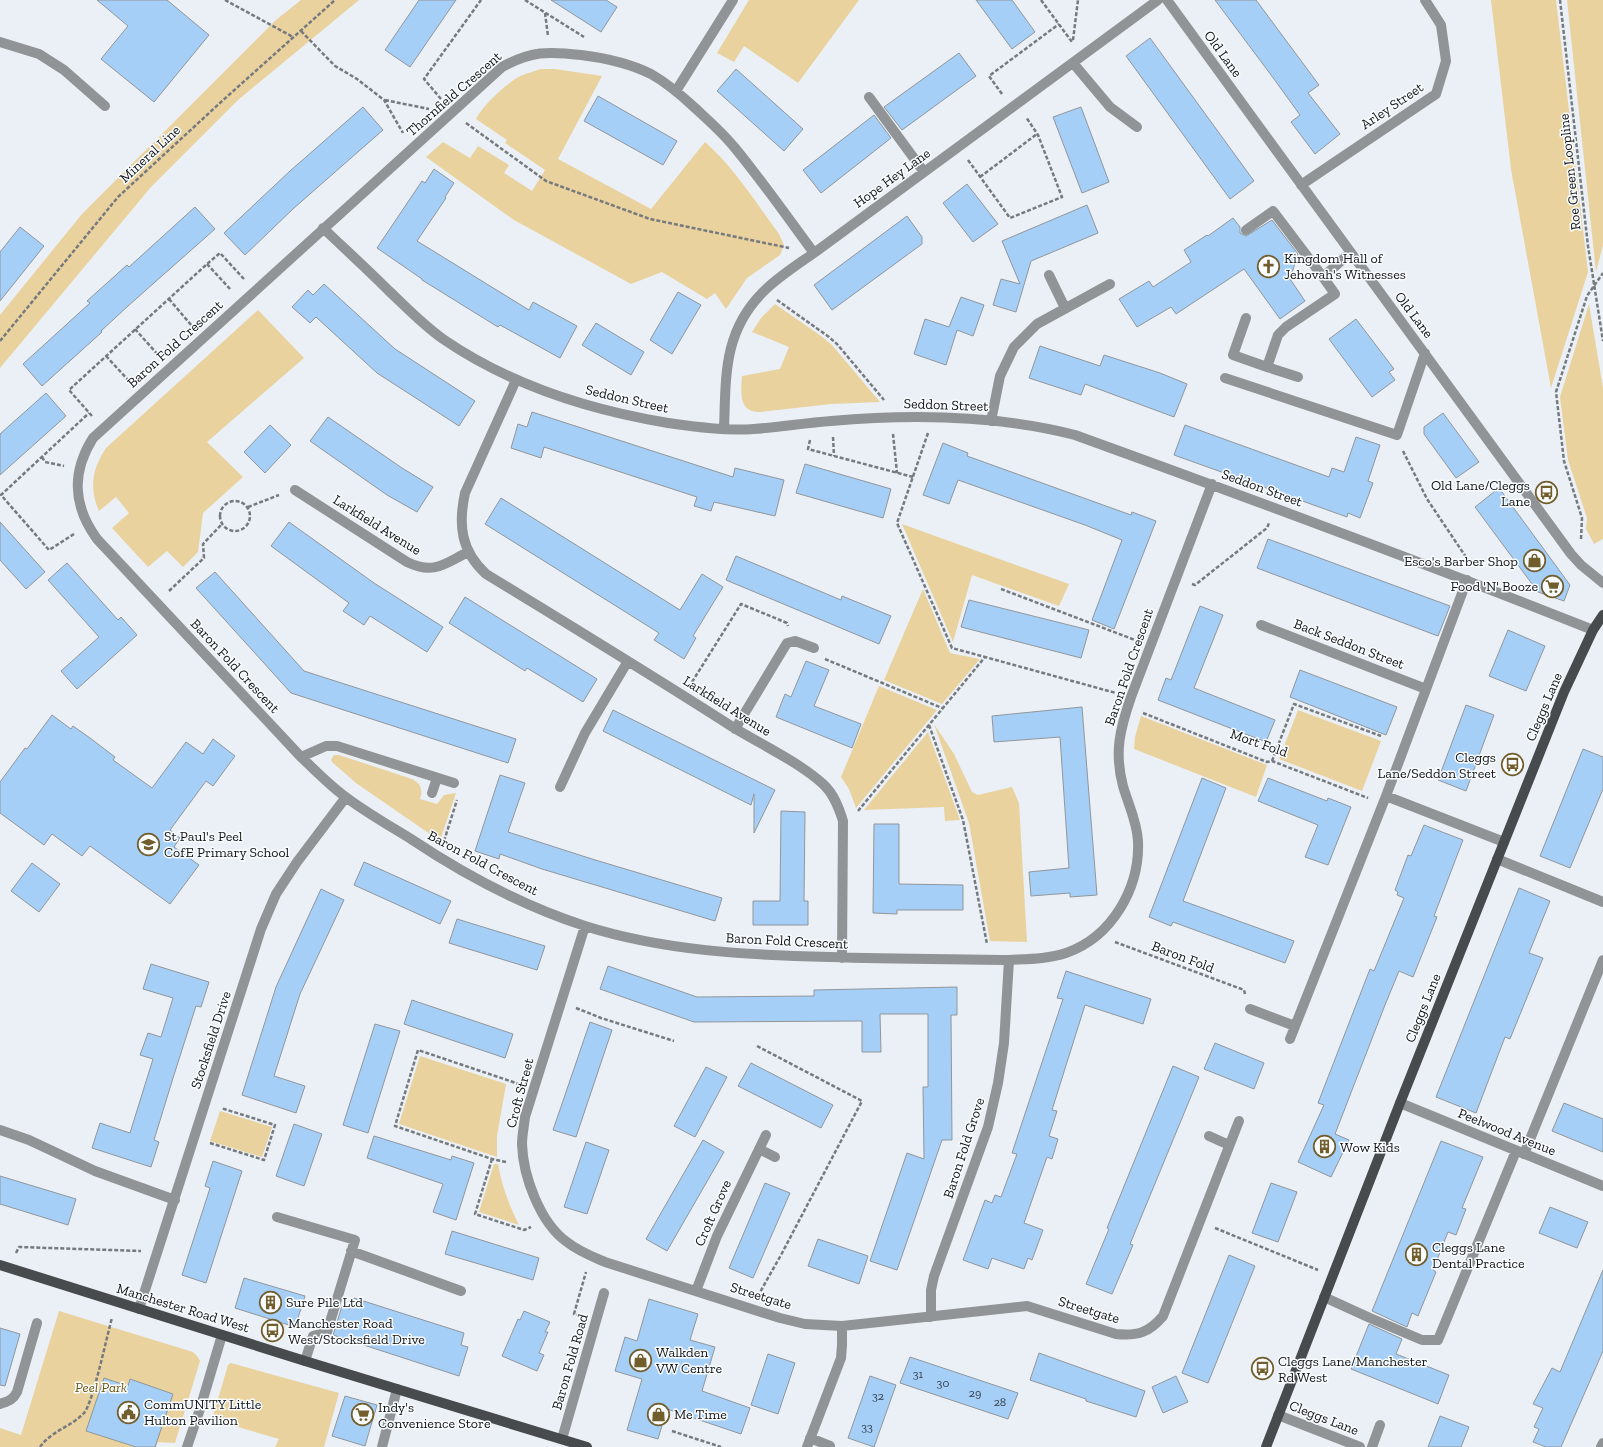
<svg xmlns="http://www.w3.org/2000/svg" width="1603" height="1447" font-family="'Zilla Slab',serif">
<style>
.green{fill:#e9d29d}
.building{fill:#a5cff7;stroke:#91969b}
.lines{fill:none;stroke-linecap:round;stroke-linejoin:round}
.path{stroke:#767a7e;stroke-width:2.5;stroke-dasharray:4 2;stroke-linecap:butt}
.minor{stroke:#919496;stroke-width:10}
.major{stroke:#474b4e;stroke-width:10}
.labels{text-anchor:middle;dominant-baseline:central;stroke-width:3;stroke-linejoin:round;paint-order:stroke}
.number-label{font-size:12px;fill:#36424e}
.street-label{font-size:14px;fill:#111315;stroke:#fafdff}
.poi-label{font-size:14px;fill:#111315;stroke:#fafdff;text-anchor:start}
.park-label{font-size:14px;font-style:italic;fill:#6b5308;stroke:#fafdff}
</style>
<rect width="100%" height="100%" fill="#eaf0f5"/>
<path class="green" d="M301 0H359L238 100 151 187 0 368V315L82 214 276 20Z
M749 0H859L798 83 744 46 734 62 717 53Z
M1491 0H1556L1588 272 1551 388 1511 169Z
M1567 0H1603V245L1596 272Z
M541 69H555L602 76 558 159 651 209 705 142C734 167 756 203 779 234L784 245 780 255 747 278 726 309 715 293 707 299 662 272 631 284 514 220 426 157 443 142 470 158 478 146 509 165 504 173 532 191 545 170 505 143 507 140 476 119C483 105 502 88 515 79 523 74 532 72 541 69Z
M775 304 821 336 832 345 880 402 831 404 760 412C738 413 741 391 742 376L780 369 789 347 752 332 761 318Z
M1589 304 1603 388V539L1594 544 1586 529 1587 518 1568 460 1560 397Z
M258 310 304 358 207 442 243 477 203 513 198 552 183 567 167 551 148 567 112 528 129 513 116 497 99 511C89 488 92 469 106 448Z
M902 524 1069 584 1059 606 972 575 953 642Z
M923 589 950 653 980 659 942 704 884 680Z
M879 686 937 710 856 808 849 789 841 777Z
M1298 710 1381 741 1362 791 1279 759Z
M1141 716 1267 765 1256 797 1134 749 1135 737Z
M934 724 954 754 972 792 978 795 1012 787 1019 803 1027 942 990 941 969 823Z
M928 732 960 820 945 821 944 807 864 810Z
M334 755H339L412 779C421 784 423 789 420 799L437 804 444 795 456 793 440 841 356 783 333 763 331 760Z
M420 1056 506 1084 497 1136V1157L399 1124Z
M220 1111 272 1127 262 1157 210 1141Z
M494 1164H498C502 1187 509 1205 519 1225L479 1212Z
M59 1311 193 1352 197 1356 200 1361 175 1443 158 1442 156 1447H0V1428L21 1435Z
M231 1363 339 1393 324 1447H275L279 1439 231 1425 213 1416 228 1365Z"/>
<path class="building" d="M97 0H167L209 35 154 102 101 59 128 26Z
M419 0H456L410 67 385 50Z
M551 0H606L617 7 601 32Z
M976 0H1012L1035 32 1012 49Z
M1215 0H1256L1319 85 1308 93 1340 134 1315 154 1291 122 1300 115 1274 79Z
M1150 38 1254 181 1230 199 1126 56Z
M959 53 976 76 902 130 884 107Z
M736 69 803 129 784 151 717 91Z
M598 96 677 141 663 165 584 121Z
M363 107 383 130 294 208 245 255 224 233 290 171Z
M1081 107 1109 182 1082 193 1053 117Z
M874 115 891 138 821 193 803 170Z
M434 169 454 183 445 197 446 198 417 241 529 310 533 302 577 326 560 358 500 325 498 327 422 280V279L377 248 422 181 425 183Z
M967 184 998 224 973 242 943 203Z
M1087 205 1098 233 1031 261 1016 312 993 305 1001 279 1020 284 1002 241Z
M195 207 215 229 128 306 101 331 102 332 42 386 23 364 90 303 87 301 127 265 129 267Z
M907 216 922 237V244L832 310 814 285Z
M1233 218 1240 227V233L1246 236 1272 220 1298 254 1290 279 1305 301 1280 319 1244 269 1176 314 1171 307 1137 327 1119 299 1149 281 1153 287 1191 262 1184 250 1207 235 1208 236Z
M20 227 44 246 0 301V252Z
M324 284 395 349 475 401 459 426 377 373 316 317 310 323 292 307 308 290 313 295Z
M678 292 701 305 672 354 650 340Z
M961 297 984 305 973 336 957 330 946 365 914 354 925 319 949 327Z
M1356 319 1394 369 1389 372 1395 380 1372 397 1329 339Z
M596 323 644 352 631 375 582 345Z
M1040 346 1100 366 1104 355 1160 373 1187 384 1174 417 1085 384 1081 395 1029 378Z
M46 393 66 416 0 475V434Z
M532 412 733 477 735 468 784 480 775 516 714 502 711 511 694 506 697 497 544 447 541 458 511 448 518 424 527 427Z
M1443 413 1479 462 1456 478 1424 434V427Z
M328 417 402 468 433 487 417 512 387 495 310 441Z
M270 425 291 445 265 473 244 452Z
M1185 425 1329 477 1332 468 1344 472 1356 437 1380 445 1368 481 1373 483 1360 518 1348 513 1347 517 1174 455Z
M943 443 968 453 967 456 1131 515 1132 512 1156 521 1114 629 1092 620 1122 540 1085 525 958 480 949 504 923 495Z
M805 464 891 489 883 518 796 493Z
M1499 488 1570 585 1564 601 1538 592 1475 507Z
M501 498 680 610 702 574 723 587 693 636 696 638 684 659 654 640 659 633 485 524Z
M0 522 45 572 26 589 0 560Z
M289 522 374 583 443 627 427 652 370 616 364 625 343 611 349 603 271 546Z
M1268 539 1450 606 1438 636 1257 568Z
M736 556 841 600 842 596 891 616 879 644 726 580Z
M67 563 118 620 121 617 137 635 77 689 61 671 99 637 48 580Z
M215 572 304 671 516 739 508 763 291 693 196 588Z
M465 597 597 679 583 702 527 668 525 671 449 623Z
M969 600 1089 630 1081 658 961 627Z
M1200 606 1223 615 1194 688 1275 720 1266 742 1158 700 1166 678 1171 680Z
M1508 630 1545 646 1526 691 1489 676Z
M806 661 829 670 814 706 861 724 852 748 776 717 785 694 791 697Z
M1300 670 1397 707 1386 735 1290 697Z
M1466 705 1494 715 1466 791 1438 780Z
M1082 707 1097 895 1070 897V893L1031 896 1029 872 1069 868 1060 737 994 742 992 716Z
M613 710 775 790 754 833V794L751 805 603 731Z
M52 715 71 729 73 726 90 738 115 757 113 760 152 788 186 742 203 754 213 739 235 756 213 786 206 781 170 830 180 838 174 847 199 865 170 904 90 846 82 856 52 834 44 845 0 813V782L25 748 27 749Z
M1583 749 1603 757V789L1570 868 1540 856Z
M500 775 525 783 508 832 592 859 722 898 715 921 542 869 500 854 499 859 475 851Z
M1202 778 1226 788 1183 901 1294 941 1285 963 1173 922 1171 926 1149 917Z
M1268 778 1327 801 1328 798 1351 807 1328 865 1305 857 1318 825 1258 801Z
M781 811 805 812 804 901H808V925H753V901H780Z
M874 824H899V884L963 885V910H897V914L873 913Z
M1424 825 1463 840 1434 916 1437 917 1413 977 1399 971 1385 1005 1335 1134 1349 1140 1331 1177 1298 1162 1324 1105 1318 1103 1370 969 1374 971 1404 898 1397 895 1398 892 1395 890 1408 855 1411 856Z
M364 862 451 901 440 924 354 885Z
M32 863 60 884 39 912 11 891Z
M1519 888 1550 901 1529 953 1543 958 1510 1039 1505 1037 1476 1113 1436 1097Z
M321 889 344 900 300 994 274 1076 305 1086 296 1113 242 1095 276 987Z
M457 919 545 946 537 970 449 943Z
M151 964 209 982 201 1007 196 1006 173 1078 154 1140 159 1142 151 1167 92 1148 100 1123 130 1133 153 1059 140 1055 148 1033 161 1037 173 998 143 989Z
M608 966 697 997 814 996V990L957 987V1015H951L952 1140H942L897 1270 870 1261 907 1153 924 1159 923 1087H928V1014H880L881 1052H862V1021L694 1022 600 989Z
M1066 971 1151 999 1143 1024 1085 1005 1052 1110 1057 1111 1049 1136 1058 1139 1052 1159 1047 1157 1024 1223 1043 1230 1032 1260 1028 1258 1024 1269 992 1258 988 1269 963 1260 985 1200 992 1203 995 1195 1001 1197 1017 1154 1012 1153 1063 999 1057 998Z
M412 1000 513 1034 505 1058 404 1024Z
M590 1022 612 1030 576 1137 553 1130Z
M375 1024 400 1031 368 1133 343 1125Z
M1215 1043 1264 1063 1254 1089 1204 1069Z
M751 1063 833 1105 821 1128 738 1086Z
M1173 1066 1199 1077 1130 1244 1133 1245 1112 1294 1086 1284 1109 1229 1107 1228Z
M706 1067 727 1077 695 1137 674 1126Z
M1564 1103 1603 1119V1152L1552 1131Z
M294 1124 322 1134 304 1186 276 1176Z
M374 1136 451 1160 452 1156 474 1163 456 1220 433 1212 443 1184 367 1158Z
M703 1140 724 1152 667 1251 646 1239Z
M1441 1141 1483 1157 1462 1208 1466 1209 1456 1235 1448 1232 1433 1270 1436 1272 1418 1316 1412 1313 1407 1327 1372 1311Z
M586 1142 609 1150 587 1214 564 1207Z
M213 1161 242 1171 206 1283 182 1275 210 1188 205 1186Z
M0 1176 76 1199 68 1225 0 1204Z
M765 1183 790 1193 753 1278 729 1268Z
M1271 1183 1297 1192 1278 1242 1252 1233Z
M1550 1207 1588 1222 1577 1248 1539 1233Z
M452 1231 539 1258 533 1280 445 1254Z
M818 1239 868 1256 859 1284 808 1266Z
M1229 1255 1255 1266 1208 1383 1182 1373Z
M1603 1270V1351L1561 1447H1546L1533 1442 1539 1429 1534 1427 1543 1408 1533 1404 1552 1368 1560 1372Z
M244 1278 305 1296 295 1327 235 1308Z
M354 1298 464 1333 461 1345 468 1347 459 1376 333 1335 342 1306 350 1309Z
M649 1299 698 1314 690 1340 715 1347 702 1391 750 1408 741 1434 667 1409 658 1439 627 1430 642 1379 615 1371 625 1337 637 1341Z
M524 1311 550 1322 545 1332H548L539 1353 544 1355 537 1371 502 1356 518 1319 520 1320Z
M1369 1324 1402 1339 1396 1354 1449 1375 1438 1404 1351 1369Z
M0 1328 20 1334 5 1386 0 1385Z
M1039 1353 1145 1391 1136 1417 1086 1401V1399L1030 1380Z
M768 1354 795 1363 778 1414 751 1405Z
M910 1357 1018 1393 1008 1419 900 1383Z
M870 1376 896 1385 874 1447 848 1438Z
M1176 1376 1188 1402 1163 1413 1152 1387Z
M104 1378 128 1386 130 1379 173 1394 155 1447H136L86 1431Z
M345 1396 377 1405 365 1446 332 1436Z
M1440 1416 1469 1427 1461 1447H1428Z"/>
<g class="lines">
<path class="path" d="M225 0 293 37
M525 0 584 37
M1041 0 1072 42
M1560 0 1588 246 1603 341
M545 13 548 36
M301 31 335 66 357 79 384 100 403 133
M1073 40 1078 0
M1002 94 989 76 1059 24
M441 99 424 79 481 0
M385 100 429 109
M466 123 546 181 650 219 789 248
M968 160 1010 218 1062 197 1038 135 1026 117
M980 177 1037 134
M207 264 231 290
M169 299 192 326
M777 300 829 337 837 344 884 400
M135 329 159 356
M0 341 118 197 221 102 335 0
M106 356 130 382
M92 416 69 390 207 264 220 253 244 279
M928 433 897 523 952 648 985 657
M893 434 897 473
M833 437 834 456
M810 440 808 449 913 477
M1403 451 1427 499 1470 563
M42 457 45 462 64 466
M220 516a15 15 0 1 1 30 0a15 15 0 1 1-30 0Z
M248 507 279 495
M74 534 49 550 1 495 89 413
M1581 539 1582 518 1564 461 1556 392 1587 296 1603 273
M1192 584 1195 585 1267 528 1269 523
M1001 589 1135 640
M169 591 204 558 203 544 222 524
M825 659 942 708
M692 682 741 604 787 623 788 626
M1143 713 1267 762 1272 761 1368 798
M929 725 963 820 987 944
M1272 761 1294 704 1381 736
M858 811 985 657 1116 693
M444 841 457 800
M1115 942 1244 990 1245 994
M576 1008 601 1018 674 1041
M757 1046 862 1101 781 1255 759 1294
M210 1143 264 1160 275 1125 221 1108
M492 1159 475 1214 524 1230 531 1227
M506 1162 492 1159 395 1126 418 1050 519 1084
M1215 1228 1318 1270
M16 1253 19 1247 141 1251
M580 1316 574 1314 586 1272
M672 1431 721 1447
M40 1447C51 1431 71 1427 84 1413 93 1403 107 1335 112 1318"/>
<path class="minor" d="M1167 0C1301 185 1436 369 1571 554L1581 565 1603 583
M0 42 39 54 64 70 105 106
M1073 63 1110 107 1137 127
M676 91 733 0
M869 97 924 172
M1301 185 1436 94 1446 61 1441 25 1425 0
M323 228C345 249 367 269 388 290 406 307 423 325 443 339 510 385 589 410 668 423 696 427 726 431 754 429 780 427 805 423 831 421 912 414 997 415 1075 435 1249 498 1422 562 1593 630
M1246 230 1273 211 1323 277 1350 253
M814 253C788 218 763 182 735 148 723 133 708 120 694 107 681 95 667 83 651 74 629 63 605 58 581 55 548 51 531 51 502 67L93 438C71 473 73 506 97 539L301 757C316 771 330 786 347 798 367 813 390 826 411 839 465 875 523 906 585 926 664 951 747 955 830 957 890 959 950 959 1009 960 1028 959 1048 959 1066 953 1112 937 1140 888 1138 841 1137 821 1128 804 1123 786 1114 752 1120 729 1131 697L1212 484
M1049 275 1065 308
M1246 318 1233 355 1267 367
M1298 377 1267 367 1278 335 1286 327 1335 294 1323 277
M1225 378 1397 435 1425 353
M516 380 465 493C458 525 461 551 486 574 568 624 650 674 731 726 760 744 799 762 823 784 834 794 839 808 843 821L842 958
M991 421 1000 376 1014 347 1037 324 1110 284
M724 429C726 376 723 332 763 292 778 277 797 265 814 253L1158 0
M295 490 407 562C434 575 444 564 468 552
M1261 625 1426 689
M735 729 787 643 795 641 814 648
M301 757 326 746H337L454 783
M560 787 585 733 628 661
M432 793 437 778
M1386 796 1504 842
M1497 859 1603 902
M585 926 525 1117C524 1126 522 1136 522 1144 523 1176 540 1223 567 1242 578 1251 591 1256 605 1262L780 1318 805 1324 842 1326
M1250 1009 1295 1026
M1290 1039 1386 796 1467 580
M1400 1103 1603 1186
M0 1130 29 1140 95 1171 175 1200
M1209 1136 1229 1145
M759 1149 775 1157
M1524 1154 1603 960
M277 1217 355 1240 327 1332 313 1336 305 1361
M351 1251 461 1291
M696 1291 717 1236 766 1135
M1324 1297 1370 1318 1422 1340H1438L1516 1151
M139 1309 261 929 276 894 297 862 346 797
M931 1317V1290L934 1276 988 1127 998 1083 1004 1043 1009 960
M0 1404C8 1401 13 1400 17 1392L37 1323
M1278 1415 1360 1447
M810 1438 830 1446
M562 1439 604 1293
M187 1447 200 1409 222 1335
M382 1447 397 1389
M807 1447 841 1358 842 1345V1326L1027 1306 1116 1334C1137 1336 1149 1333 1163 1316L1239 1121
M1372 1447 1380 1425
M1601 1447 1603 1443"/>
<path class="major" d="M0 1265 305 1361 587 1447
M1266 1447 1400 1103 1564 692 1593 630 1603 615"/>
</g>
<defs>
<symbol id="church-ring" viewBox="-11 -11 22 22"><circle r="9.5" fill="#fafdff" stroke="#725e2d" stroke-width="1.5"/><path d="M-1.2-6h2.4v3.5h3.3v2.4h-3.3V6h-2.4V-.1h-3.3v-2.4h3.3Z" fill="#725e2d"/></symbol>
<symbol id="bus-ring" viewBox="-11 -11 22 22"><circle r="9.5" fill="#fafdff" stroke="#725e2d" stroke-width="1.5"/><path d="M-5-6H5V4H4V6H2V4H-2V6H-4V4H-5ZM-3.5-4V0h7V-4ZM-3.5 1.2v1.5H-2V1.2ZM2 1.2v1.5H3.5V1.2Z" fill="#725e2d"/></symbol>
<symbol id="shop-ring" viewBox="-11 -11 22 22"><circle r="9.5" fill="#fafdff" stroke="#725e2d" stroke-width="1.5"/><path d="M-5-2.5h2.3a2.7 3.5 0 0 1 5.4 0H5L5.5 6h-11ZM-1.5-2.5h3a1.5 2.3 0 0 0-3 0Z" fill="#725e2d"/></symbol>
<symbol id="supermarket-ring" viewBox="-11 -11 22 22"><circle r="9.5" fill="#fafdff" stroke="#725e2d" stroke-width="1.5"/><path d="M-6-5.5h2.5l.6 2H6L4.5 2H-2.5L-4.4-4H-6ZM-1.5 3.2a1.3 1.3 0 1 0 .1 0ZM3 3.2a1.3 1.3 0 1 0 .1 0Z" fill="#725e2d"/></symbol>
<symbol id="school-ring" viewBox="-11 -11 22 22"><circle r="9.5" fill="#fafdff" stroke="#725e2d" stroke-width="1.5"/><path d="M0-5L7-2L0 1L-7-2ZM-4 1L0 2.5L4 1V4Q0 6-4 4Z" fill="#725e2d"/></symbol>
<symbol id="building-ring" viewBox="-11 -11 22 22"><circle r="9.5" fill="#fafdff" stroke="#725e2d" stroke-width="1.5"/><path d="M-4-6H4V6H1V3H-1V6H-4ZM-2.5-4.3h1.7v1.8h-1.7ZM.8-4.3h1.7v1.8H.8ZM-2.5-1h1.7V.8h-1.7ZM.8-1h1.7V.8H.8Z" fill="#725e2d"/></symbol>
<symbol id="civic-ring" viewBox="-11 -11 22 22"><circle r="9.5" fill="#fafdff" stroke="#725e2d" stroke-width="1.5"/><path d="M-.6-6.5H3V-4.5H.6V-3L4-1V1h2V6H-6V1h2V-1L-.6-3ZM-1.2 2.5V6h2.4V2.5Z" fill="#725e2d"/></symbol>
</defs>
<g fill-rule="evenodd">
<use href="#church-ring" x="1256" y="254" width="25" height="25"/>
<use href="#bus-ring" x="1534" y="480" width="25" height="25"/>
<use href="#shop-ring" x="1522" y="548" width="25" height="25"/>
<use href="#supermarket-ring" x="1540" y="574" width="25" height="25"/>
<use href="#bus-ring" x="1500" y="752" width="25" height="25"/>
<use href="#school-ring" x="136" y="832" width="25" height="25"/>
<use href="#building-ring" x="1312" y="1134" width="25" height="25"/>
<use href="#building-ring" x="1404" y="1242" width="25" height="25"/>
<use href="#building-ring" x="258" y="1290" width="25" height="25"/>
<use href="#bus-ring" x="260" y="1318" width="25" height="25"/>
<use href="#shop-ring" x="628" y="1348" width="25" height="25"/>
<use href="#bus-ring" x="1250" y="1356" width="25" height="25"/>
<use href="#civic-ring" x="116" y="1400" width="25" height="25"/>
<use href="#shop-ring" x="646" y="1402" width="25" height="25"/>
<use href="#supermarket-ring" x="350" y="1402" width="25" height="25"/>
</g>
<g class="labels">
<g class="number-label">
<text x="918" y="1374">31</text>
<text x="943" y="1383">30</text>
<text x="975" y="1393">29</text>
<text x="878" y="1396">32</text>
<text x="1000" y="1402">28</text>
<text x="867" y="1427">33</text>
</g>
<g class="street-label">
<text transform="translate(1223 54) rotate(54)">Old Lane</text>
<text transform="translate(454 94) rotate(-41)">Thornfield Crescent</text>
<text transform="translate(1392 106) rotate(-34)">Arley Street</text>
<text transform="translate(150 154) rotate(-43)">Mineral Line</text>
<text transform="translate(1570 172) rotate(-96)">Roe Green Loopline</text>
<text transform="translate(892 178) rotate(-36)">Hope Hey Lane</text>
<text transform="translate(1414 315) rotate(53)">Old Lane</text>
<text transform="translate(175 344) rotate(-42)">Baron Fold Crescent</text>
<text transform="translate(627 399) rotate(13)">Seddon Street</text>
<text transform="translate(946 405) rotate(2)">Seddon Street</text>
<text transform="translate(1262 488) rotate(20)">Seddon Street</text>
<text transform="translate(377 525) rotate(32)">Larkfield Avenue</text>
<text transform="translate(1349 644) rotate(21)">Back Seddon Street</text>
<text transform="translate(235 666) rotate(47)">Baron Fold Crescent</text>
<text transform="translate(1129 667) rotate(-71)">Baron Fold Crescent</text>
<text transform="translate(727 706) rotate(32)">Larkfield Avenue</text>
<text transform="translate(1544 707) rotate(-67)">Cleggs Lane</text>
<text transform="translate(1259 743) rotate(19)">Mort Fold</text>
<text transform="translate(483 863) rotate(28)">Baron Fold Crescent</text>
<text transform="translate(787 941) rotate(3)">Baron Fold Crescent</text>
<text transform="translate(1183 957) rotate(21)">Baron Fold</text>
<text transform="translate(1423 1008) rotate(-68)">Cleggs Lane</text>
<text transform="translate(211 1040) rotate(-72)">Stocksfield Drive</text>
<text transform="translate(520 1093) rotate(-75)">Croft Street</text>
<text transform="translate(1507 1132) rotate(22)">Peelwood Avenue</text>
<text transform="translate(964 1148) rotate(-72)">Baron Fold Grove</text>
<text transform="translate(713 1213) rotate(-66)">Croft Grove</text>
<text transform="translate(761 1296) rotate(17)">Streetgate</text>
<text transform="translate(183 1308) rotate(17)">Manchester Road West</text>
<text transform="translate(1089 1310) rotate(17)">Streetgate</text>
<text transform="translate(570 1362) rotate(-74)">Baron Fold Road</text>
<text transform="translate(1324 1418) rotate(21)">Cleggs Lane</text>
</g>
<g class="poi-label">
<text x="1284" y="258">Kingdom Hall of<tspan x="1284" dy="16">Jehovah's Witnesses</tspan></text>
<text x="1530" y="485" text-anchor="end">Old Lane/Cleggs<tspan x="1530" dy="16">Lane</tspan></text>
<text x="1518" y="561" text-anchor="end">Esco's Barber Shop</text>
<text x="1538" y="586" text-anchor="end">Food 'N' Booze</text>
<text x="1496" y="757" text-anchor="end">Cleggs<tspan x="1496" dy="16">Lane/Seddon Street</tspan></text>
<text x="164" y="836">St Paul's Peel<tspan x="164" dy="16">CofE Primary School</tspan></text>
<text x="1340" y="1147">Wow Kids</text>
<text x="1432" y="1247">Cleggs Lane<tspan x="1432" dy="16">Dental Practice</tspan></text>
<text x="286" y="1302">Sure Pile Ltd</text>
<text x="288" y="1323">Manchester Road<tspan x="288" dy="16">West/Stocksfield Drive</tspan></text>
<text x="656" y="1352">Walkden<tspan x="656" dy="16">VW Centre</tspan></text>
<text x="1278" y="1361">Cleggs Lane/Manchester<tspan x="1278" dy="16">Rd West</tspan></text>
<text x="144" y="1404">CommUNITY Little<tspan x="144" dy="16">Hulton Pavilion</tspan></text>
<text x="378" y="1407">Indy's<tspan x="378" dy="16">Convenience Store</tspan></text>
<text x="674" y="1414">Me Time</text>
</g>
<g class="park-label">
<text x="101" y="1387">Peel Park</text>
</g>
</g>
</svg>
